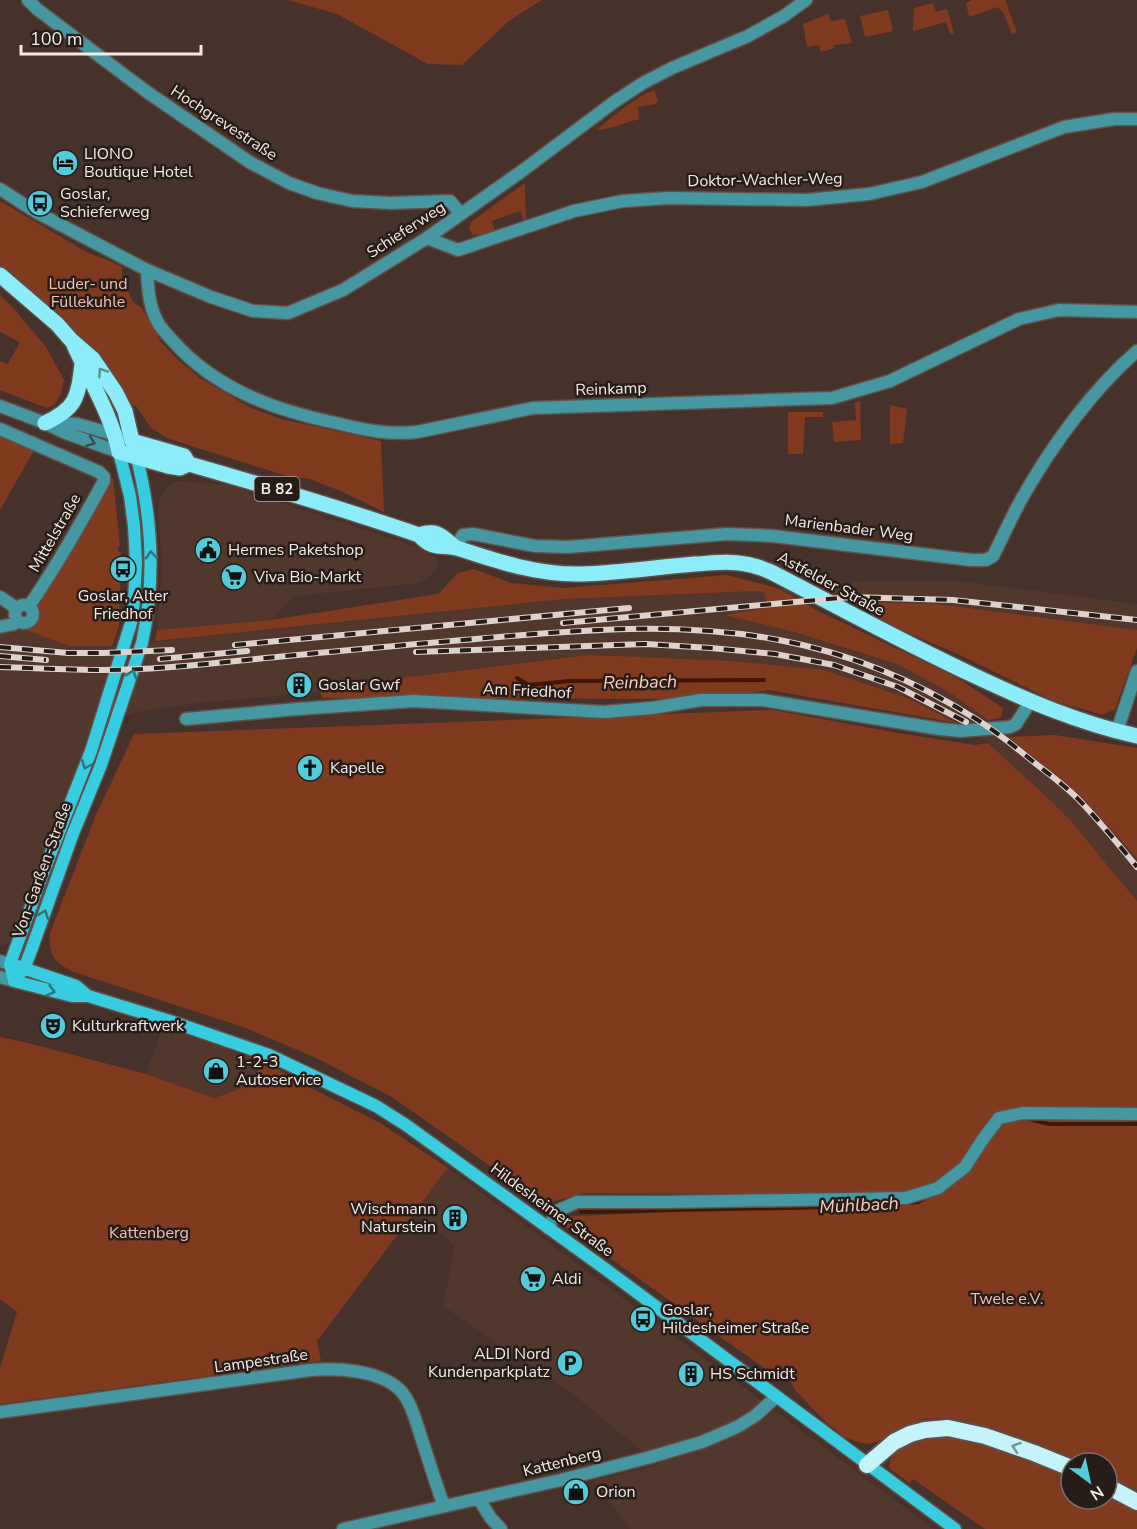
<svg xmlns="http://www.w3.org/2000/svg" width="1137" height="1529" font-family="'Nunito Sans',sans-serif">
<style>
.built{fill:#52372d}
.green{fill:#803b1e}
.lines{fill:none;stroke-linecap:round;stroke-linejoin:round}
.stream{stroke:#401605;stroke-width:4}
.minor-casing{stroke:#624f49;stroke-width:15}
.tertiary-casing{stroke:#624f49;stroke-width:15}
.secondary-casing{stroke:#624f49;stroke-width:15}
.primary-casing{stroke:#624f49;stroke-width:18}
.trunk-casing{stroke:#624f49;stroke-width:20}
.minor{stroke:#4597a2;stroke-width:12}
.tertiary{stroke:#4597a2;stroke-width:12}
.secondary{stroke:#37ccdf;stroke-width:12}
.primary{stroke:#8decf9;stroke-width:15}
.trunk{stroke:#c4f3fa;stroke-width:16}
.rail-casing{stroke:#dfd1cc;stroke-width:6}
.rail{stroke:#261d19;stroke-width:4;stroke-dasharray:11;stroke-linecap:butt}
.oneway{stroke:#5f8f94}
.oneway2{stroke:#324e50}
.oneway3{stroke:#2e747c}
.oneway4{stroke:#7d9395}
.labels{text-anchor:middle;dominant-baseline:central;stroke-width:5;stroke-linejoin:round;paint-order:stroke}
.shield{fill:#261d19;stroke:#b8aca7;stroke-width:1.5}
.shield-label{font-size:15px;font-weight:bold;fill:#f6e9e4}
.street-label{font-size:16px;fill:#f6e9e4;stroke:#261d19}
.poi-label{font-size:16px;fill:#f6e9e4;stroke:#261d19;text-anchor:start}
.park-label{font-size:16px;fill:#f2c2b1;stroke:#261d19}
.water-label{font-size:18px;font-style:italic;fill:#ffcfbd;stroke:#261d19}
</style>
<rect width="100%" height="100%" fill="#46322b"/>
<path class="built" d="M177 481 228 485 422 549 438 560 435 572 419 583 294 596 271 620 157 630 162 567 158 506 161 495 169 486Z
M868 581H957L1137 604V630L938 604 877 602 814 605 759 610 727 615 794 632 897 664 949 692 1012 736 1010 737 1076 792 1137 858V901L1071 821 1047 797 988 743 957 723 905 697 824 670 335 686 320 692 188 704 136 712 91 728 76 776 12 941 0 945V631L20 628 69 646H112L565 599 757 591Z
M163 1026 263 1061 251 1085 214 1098 146 1074Z
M448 1168 934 1529H631L593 1481 659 1465 573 1394 443 1306 455 1245 414 1213Z"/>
<path class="green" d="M288 0H542L510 20 462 65 428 64 337 14Z
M972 0H1005L1017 32 1012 34 1003 12 998 7 969 17 966 3Z
M933 3 936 12 947 9 954 33 950 34 946 22 913 31 914 8Z
M888 10 893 31 865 37 860 16Z
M828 14 831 21 845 19 852 43 834 45V48L821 52 819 45 807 47 803 24Z
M654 90 658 101 656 104 638 107 639 119C624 123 611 129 596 130 614 116 632 99 654 90Z
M525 183 526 220 524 221 520 211 492 221 495 231 480 235 472 234 469 228 471 222Z
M0 201 88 253 110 261 122 267V277L133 302 142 308 161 342 178 360 200 378 251 408 281 419 381 441 384 512 343 492 310 479 287 476 169 439 151 428 136 406 128 404 0 268Z
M0 295 13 308 46 347 64 380 61 394 54 405 47 408 0 390V361L8 364 20 342 0 332Z
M860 401 861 440 834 442 832 422 856 420 855 403Z
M890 405 907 409 903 443 890 444Z
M788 412H823V417H805L803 454H788Z
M0 431 36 447 0 510Z
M113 478 120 546 118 547V552H121L119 626 112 646H69L20 628Z
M140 502 146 561 145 586 139 636 135 635 140 601 142 561 136 503Z
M474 569 511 583 565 588 727 575 777 588 814 609 956 677 1003 708 1001 718 988 720 949 692 897 664 794 632 725 615 766 608 765 593 757 591 565 599 155 641 157 630 271 620 438 594 458 573Z
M877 602 938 604 1137 630V648L1115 709 1103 715 1054 701 958 654 869 617Z
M590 655 731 661 824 670 905 697 957 723 769 690 702 699 323 698 320 692 335 686Z
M773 710 904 734 975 745 988 743 1047 797 1071 821 1137 901V1108L998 1115 964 1166 936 1186 910 1195 584 1193 544 1204 392 1097 314 1057 243 1027 74 972C53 962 49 955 50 933L96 815 134 734Z
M106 727 109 728 58 862 54 861Z
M1055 735 1137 748V858L1076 792 1009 737Z
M0 1037 24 1042 146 1074 214 1098 251 1085 263 1061 305 1085 380 1123 448 1168 317 1341 321 1361 309 1362 0 1404V1368L17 1312 0 1299Z
M1023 1115 1137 1122V1490L1107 1476V1463H1080L993 1429 951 1418 924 1419 900 1429 881 1440 869 1444 856 1442 843 1436 825 1421 795 1390 791 1382 781 1380 565 1226 561 1217 909 1200 939 1189 1000 1119Z
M951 1437 994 1447 1071 1476V1499H1107V1494L1137 1509V1529H985L913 1479 909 1483 889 1468C891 1440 928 1438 951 1437Z"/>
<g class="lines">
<path class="stream" d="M517 678 528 685 570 681 764 680
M1025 1118 1049 1124H1137
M909 1203 918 1202 927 1197
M581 1212 881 1206 901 1204"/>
<defs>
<path id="minor" d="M28 0 37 9 147 92 251 163 289 183 317 193 352 201 390 203 450 201 461 214
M0 189 36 212 147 270 211 297 253 311 288 313 343 290 427 238 522 171 614 102 643 83 672 68 748 36 784 16 806 0
M427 238 458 250 574 211 623 201 669 198 807 200 869 194 922 182 1064 127 1114 119H1137
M147 270C148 290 149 309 160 326 164 331 168 336 172 340 215 389 274 410 336 423 365 430 386 435 417 432L533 408 832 398 890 381 1019 319 1059 310 1137 312
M0 406 45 423 63 432 119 452
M49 423 77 424 120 436
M0 429 99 472 104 477V481C81 523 57 566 29 606
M455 547 463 535 473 534 535 546 568 547 727 534 773 536 971 560H986L993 556C1004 535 1013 513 1025 493 1053 444 1094 388 1137 351
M0 597 16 608
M15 614a9 9 0 1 1 18 0a9 9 0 1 1-18 0Z
M0 627 14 624 17 621
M186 719 297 709 414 701 604 712 652 708 701 700H762L940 729 960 731 1010 727 1016 724 1030 702
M1117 731 1137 671
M548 1228 557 1211 577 1202H664L906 1198 938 1188 965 1167 983 1139 999 1118 1023 1113 1137 1114
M0 1412 311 1370C338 1368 378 1370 399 1389 411 1400 417 1425 422 1440 429 1462 436 1484 444 1506
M479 1499 490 1517 501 1529
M343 1529 561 1480 647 1458 702 1442 737 1427 755 1416 776 1397"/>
<path id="tertiary" d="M0 961 10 964
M0 977 14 981"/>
<path id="secondary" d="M17 966 76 986 88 996
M14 981 72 996H88L173 1022 269 1055 376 1106 406 1125 604 1268 955 1529
M14 981 24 969 32 948 72 836 101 765 142 643C156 579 152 514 135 451
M14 981 10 964 43 873 91 751 131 623 134 601 136 562 134 526 130 496 119 452"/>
<path id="primary" d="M0 275 57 324 71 340 93 359 116 393 125 411 132 441 184 456 189 464C266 486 343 509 419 535 434 552 443 543 460 549 499 562 539 575 581 574 619 573 657 567 695 564 714 563 736 560 754 566 760 567 766 570 771 572 839 607 906 644 975 676 1028 701 1079 723 1137 736
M74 345C90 381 111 414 119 452L168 466 180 468 189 464
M45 423C77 408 78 397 82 364
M419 535C438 529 441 536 455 547"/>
<path id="trunk" d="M867 1465 894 1442 910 1434 925 1430 948 1428 985 1436 1034 1453 1071 1468
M1107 1486 1137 1502"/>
</defs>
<use href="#minor" class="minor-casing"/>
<use href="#tertiary" class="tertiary-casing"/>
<use href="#secondary" class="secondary-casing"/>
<use href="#primary" class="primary-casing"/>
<use href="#trunk" class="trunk-casing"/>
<use href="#minor" class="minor"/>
<use href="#tertiary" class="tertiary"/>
<use href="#secondary" class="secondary"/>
<use href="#primary" class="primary"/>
<use href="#trunk" class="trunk"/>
<defs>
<path id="rail" d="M563 623 851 597 953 600 1137 620
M235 645 629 608
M0 647 68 653H104L172 650
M416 652 646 644 711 648 775 654 834 665 898 687 966 722
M0 656 46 660
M160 659 247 651
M0 667C35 668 69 670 104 670 154 670 205 664 256 659 325 652 394 646 463 640 568 631 674 620 779 640 849 653 916 681 976 719 995 731 1013 745 1030 759 1047 773 1066 786 1081 802 1101 823 1119 845 1137 867"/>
</defs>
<use href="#rail" class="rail-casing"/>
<use href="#rail" class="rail"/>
</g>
<defs><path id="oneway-chevron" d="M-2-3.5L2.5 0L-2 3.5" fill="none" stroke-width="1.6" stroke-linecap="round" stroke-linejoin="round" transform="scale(1.5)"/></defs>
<use class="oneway" href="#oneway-chevron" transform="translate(102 372) rotate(-124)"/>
<use class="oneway2" href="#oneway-chevron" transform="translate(91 442) rotate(20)"/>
<g class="oneway3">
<use href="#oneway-chevron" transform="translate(151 555) rotate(-93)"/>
<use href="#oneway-chevron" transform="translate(132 674) rotate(-72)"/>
<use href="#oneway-chevron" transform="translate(86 765) rotate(112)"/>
<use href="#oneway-chevron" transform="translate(44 914) rotate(-70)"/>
<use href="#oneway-chevron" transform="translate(51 991) rotate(15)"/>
</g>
<use class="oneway4" href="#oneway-chevron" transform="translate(1016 1447) rotate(-161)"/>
<defs>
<symbol id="hotel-disc" viewBox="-11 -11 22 22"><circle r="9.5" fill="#53cbdb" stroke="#261d19"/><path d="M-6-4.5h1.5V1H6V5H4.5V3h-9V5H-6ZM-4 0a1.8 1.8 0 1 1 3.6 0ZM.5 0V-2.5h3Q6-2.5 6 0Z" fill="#111"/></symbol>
<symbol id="bus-disc" viewBox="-11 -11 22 22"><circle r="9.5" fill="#53cbdb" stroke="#261d19"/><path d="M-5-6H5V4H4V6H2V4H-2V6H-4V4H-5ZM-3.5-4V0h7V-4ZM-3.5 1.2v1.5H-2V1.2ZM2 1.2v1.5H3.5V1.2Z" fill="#111"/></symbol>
<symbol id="civic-disc" viewBox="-11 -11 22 22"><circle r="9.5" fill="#53cbdb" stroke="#261d19"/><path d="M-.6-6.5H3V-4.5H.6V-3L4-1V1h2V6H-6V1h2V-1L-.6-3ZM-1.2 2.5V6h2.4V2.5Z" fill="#111"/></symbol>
<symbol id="supermarket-disc" viewBox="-11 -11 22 22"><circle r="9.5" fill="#53cbdb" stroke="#261d19"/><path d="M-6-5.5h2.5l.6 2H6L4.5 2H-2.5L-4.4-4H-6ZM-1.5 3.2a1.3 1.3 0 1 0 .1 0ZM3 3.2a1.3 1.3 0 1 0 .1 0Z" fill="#111"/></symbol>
<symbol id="building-disc" viewBox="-11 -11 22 22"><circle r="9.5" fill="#53cbdb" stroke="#261d19"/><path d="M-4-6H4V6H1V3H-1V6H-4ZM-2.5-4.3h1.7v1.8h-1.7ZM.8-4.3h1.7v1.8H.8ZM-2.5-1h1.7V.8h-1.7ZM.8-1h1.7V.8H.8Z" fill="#111"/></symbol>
<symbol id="church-disc" viewBox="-11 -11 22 22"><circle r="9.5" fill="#53cbdb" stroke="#261d19"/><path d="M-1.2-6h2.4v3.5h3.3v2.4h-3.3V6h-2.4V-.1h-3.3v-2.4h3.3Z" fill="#111"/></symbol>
<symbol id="theatre-disc" viewBox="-11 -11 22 22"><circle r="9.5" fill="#53cbdb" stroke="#261d19"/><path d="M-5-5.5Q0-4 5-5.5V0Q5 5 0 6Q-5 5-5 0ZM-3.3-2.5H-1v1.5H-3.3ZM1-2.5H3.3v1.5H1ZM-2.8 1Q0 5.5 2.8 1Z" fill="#111"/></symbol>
<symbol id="shop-disc" viewBox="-11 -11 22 22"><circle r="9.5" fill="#53cbdb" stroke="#261d19"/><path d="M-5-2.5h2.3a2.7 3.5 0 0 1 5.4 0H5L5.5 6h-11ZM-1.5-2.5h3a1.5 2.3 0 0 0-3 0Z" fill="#111"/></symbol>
<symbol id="parking-disc" viewBox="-11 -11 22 22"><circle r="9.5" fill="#53cbdb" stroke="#261d19"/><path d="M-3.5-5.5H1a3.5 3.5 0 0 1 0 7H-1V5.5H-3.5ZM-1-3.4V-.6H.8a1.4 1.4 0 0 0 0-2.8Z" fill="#111"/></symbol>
</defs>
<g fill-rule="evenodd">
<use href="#hotel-disc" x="50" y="148" width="30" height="30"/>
<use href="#bus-disc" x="25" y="188" width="30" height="30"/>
<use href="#civic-disc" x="193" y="535" width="30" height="30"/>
<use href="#bus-disc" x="108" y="554" width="30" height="30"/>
<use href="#supermarket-disc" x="219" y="562" width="30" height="30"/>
<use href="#building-disc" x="284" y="670" width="30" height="30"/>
<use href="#church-disc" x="295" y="753" width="30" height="30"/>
<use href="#theatre-disc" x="38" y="1011" width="30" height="30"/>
<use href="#shop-disc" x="201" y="1056" width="30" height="30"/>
<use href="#building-disc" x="440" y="1203" width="30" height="30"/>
<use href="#supermarket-disc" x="518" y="1264" width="30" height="30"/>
<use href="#bus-disc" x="628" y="1304" width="30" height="30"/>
<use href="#parking-disc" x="555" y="1348" width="30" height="30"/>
<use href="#building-disc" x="676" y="1359" width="30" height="30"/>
<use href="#shop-disc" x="561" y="1477" width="30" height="30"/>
</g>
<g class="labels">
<rect class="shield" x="254.5" y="477" width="45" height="24" rx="4.5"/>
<g class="shield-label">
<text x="277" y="489">B 82</text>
</g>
<g class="street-label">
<text transform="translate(224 123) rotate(33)">Hochgrevestraße</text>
<text transform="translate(765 180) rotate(-1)">Doktor-Wachler-Weg</text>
<text transform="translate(406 230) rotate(-33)">Schieferweg</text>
<text transform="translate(611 389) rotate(-2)">Reinkamp</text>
<text transform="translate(849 528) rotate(7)">Marienbader Weg</text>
<text transform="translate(55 533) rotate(-60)">Mittelstraße</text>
<text transform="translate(831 584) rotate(28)">Astfelder Straße</text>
<text transform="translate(527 691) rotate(3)">Am Friedhof</text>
<text transform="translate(42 870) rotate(-70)">Von-Garßen-Straße</text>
<text transform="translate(552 1210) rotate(36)">Hildesheimer Straße</text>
<text transform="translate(261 1361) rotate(-8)">Lampestraße</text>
<text transform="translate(562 1462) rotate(-14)">Kattenberg</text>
</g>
<g class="poi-label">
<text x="84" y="154">LIONO<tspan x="84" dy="18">Boutique Hotel</tspan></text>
<text x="60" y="194">Goslar,<tspan x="60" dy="18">Schieferweg</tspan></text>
<text x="228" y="550">Hermes Paketshop</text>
<text x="254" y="577">Viva Bio-Markt</text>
<text x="123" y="596" text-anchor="middle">Goslar, Alter<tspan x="123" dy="18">Friedhof</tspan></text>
<text x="318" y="685">Goslar Gwf</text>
<text x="330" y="768">Kapelle</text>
<text x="72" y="1026">Kulturkraftwerk</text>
<text x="236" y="1062">1-2-3<tspan x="236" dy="18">Autoservice</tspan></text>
<text x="436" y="1209" text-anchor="end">Wischmann<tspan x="436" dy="18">Naturstein</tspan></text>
<text x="552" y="1279">Aldi</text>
<text x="662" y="1310">Goslar,<tspan x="662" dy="18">Hildesheimer Straße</tspan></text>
<text x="550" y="1354" text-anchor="end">ALDI Nord<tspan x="550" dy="18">Kundenparkplatz</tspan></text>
<text x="710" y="1374">HS Schmidt</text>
<text x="596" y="1492">Orion</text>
</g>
<g class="park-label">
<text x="88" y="284">Luder- und<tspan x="88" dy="18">Füllekuhle</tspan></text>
<text x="149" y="1233">Kattenberg</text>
<text x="1007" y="1299">Twele e.V.</text>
</g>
<g class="water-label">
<text transform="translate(640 682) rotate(-1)">Reinbach</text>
<text transform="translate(859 1205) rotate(-3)">Mühlbach</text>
</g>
</g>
<g transform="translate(1089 1481) rotate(147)"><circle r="28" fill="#261d19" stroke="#796f6a" stroke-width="1.5"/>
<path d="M0-4.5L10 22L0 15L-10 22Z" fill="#53cbdb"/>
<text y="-9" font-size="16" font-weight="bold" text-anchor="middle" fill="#f6e9e4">N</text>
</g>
<path d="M21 45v9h180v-9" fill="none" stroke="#f6e9e4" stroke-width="3"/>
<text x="30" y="45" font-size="18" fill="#f6e9e4" stroke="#261d19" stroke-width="4.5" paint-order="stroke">100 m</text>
</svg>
